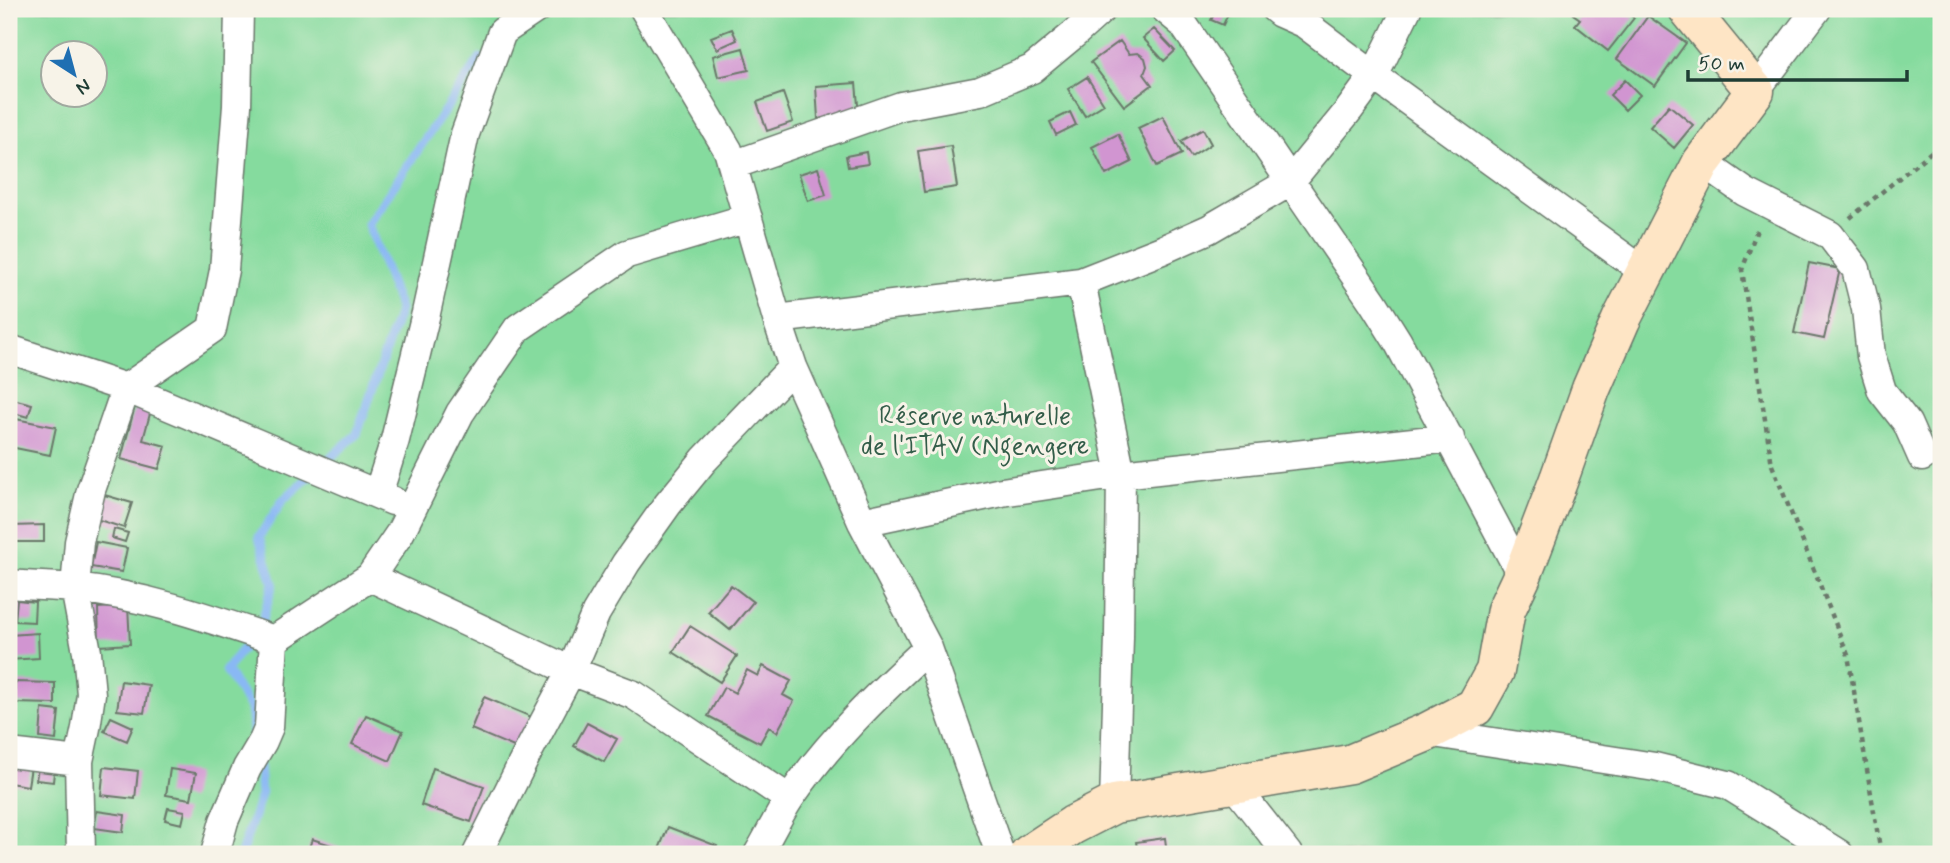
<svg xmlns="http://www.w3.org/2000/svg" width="1950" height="863" font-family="Mynerve,sans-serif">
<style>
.green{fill:#85db9e;stroke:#528c69;stroke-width:2;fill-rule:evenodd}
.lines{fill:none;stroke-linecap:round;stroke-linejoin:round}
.stream{stroke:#89b8f4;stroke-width:9}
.building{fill:#d195d1}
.street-casing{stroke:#6a786b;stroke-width:31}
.secondary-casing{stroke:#6a786b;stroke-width:41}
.path{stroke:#6a786b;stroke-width:4.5;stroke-dasharray:5 5;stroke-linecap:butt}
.street{stroke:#fff;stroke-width:28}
.secondary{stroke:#fee5c5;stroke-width:38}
.labels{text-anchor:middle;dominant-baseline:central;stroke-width:6;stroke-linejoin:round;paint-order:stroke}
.park-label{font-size:26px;fill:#335d49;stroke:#f7f3e8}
</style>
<rect width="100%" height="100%" fill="#f7f3e8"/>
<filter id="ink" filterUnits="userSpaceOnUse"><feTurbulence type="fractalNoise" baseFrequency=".0143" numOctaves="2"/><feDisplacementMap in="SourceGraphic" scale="14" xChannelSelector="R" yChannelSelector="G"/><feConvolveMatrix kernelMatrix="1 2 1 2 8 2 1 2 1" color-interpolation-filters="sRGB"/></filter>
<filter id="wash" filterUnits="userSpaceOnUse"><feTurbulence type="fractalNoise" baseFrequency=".00686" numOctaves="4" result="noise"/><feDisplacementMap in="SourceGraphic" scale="28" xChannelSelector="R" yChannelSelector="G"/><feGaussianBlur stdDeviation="1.57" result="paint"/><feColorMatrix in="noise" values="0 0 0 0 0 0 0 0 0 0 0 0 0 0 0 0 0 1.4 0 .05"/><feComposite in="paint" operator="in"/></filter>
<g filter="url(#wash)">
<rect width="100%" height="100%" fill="#f4e6d1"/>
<path class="green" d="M9 9H1941V854H9ZM52 52H94V94H52Z"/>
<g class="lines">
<path class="stream" d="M260 739 253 733 250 708 226 670 261 625 273 583 259 537 283 500 357 434 400 309 368 224 480 58
M241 854 261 795 259 765"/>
</g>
<g id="blocks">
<path class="building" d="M1217 9 1228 14 1223 25 1211 20Z
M1578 9H1622L1634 18 1608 51 1575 25 1580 19 1573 14Z
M1648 16 1686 43 1655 86 1617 59Z
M732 29 737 40 717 49 711 37Z
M1154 29 1175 51 1164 61 1143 38Z
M1120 41 1129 54 1138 53 1145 58 1147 66 1144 74 1152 85 1124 106 1091 62Z
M743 48 749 70 718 77 713 56Z
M1087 77 1104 104 1085 116 1068 89Z
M1625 80 1640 95 1625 110 1610 95Z
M856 83 859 116 818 119 816 86Z
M783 93 793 122 767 131 757 102Z
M1669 105 1693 125 1674 148 1650 127Z
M1070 112 1076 125 1056 135 1050 122Z
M1163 116 1182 154 1157 166 1138 128Z
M1203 129 1211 144 1191 157 1181 141Z
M1118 134 1132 162 1106 175 1092 147Z
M951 146 957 187 924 192 918 151Z
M866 152 868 164 848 167 846 156Z
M818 168 826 195 808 201 799 174Z
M1809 263 1840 269 1824 339 1794 333Z
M13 399 32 404 28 417 10 412Z
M135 406 151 410 143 440 166 446 159 469 121 459Z
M16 419 56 427 50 455 10 447Z
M101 494 132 503 124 528 93 518Z
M44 525V542H11V526Z
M114 529 128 533 125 542 112 538Z
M96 542 127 548 122 572 91 567Z
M731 585 753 602 730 630 708 612Z
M17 600 35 602 34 622 15 621Z
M128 606 130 644 99 646 98 608Z
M690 626 737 656 720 682 673 652Z
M38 633 39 658 9 660V635Z
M763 666 791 681 783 695 794 701 777 732 769 727 760 743 708 716 724 687 735 693 747 670 758 676Z
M121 681 149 685 144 713 117 710Z
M15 682 55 683V704L14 703Z
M484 697 534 718 521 750 471 729Z
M42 709 59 711 56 740 40 738Z
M366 715 403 731 390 761 352 744Z
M111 717 133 727 127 741 104 731Z
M587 723 617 739 604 762 574 746Z
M39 761 55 763 53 782 36 780Z
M11 764 31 767 28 786 9 783Z
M104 767 138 771 135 799 101 795Z
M433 768 484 786 471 822 421 805Z
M170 769 196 773 191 799 166 795Z
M168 808 185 811 182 824 165 820Z
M97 811 125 815 123 832 94 828Z
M668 827 717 846 713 854H657Z
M1165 838 1167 854H1138L1136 842Z
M312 839 347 850 346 854H307Z"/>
</g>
</g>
<g filter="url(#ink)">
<use href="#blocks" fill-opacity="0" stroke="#6a786b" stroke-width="2"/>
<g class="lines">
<defs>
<path id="street" d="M644 9 728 150 777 319 793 367 862 522 928 648 1000 854
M1165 9 1183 24 1373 302 1398 342 1522 576
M1275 9 1280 13 1305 24 1374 76 1646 273
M1755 91 1817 9
M1702 162 1745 192 1830 235 1856 269 1866 309 1871 356 1882 391 1907 423 1922 457
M733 165 901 106 980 91 1032 69 1073 35 1102 9
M1081 282 1121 474 1119 637 1114 804
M777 319 1081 282 1162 250 1209 229 1290 182 1349 110 1374 76 1407 9
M9 349 126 388 393 501
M378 494 395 440 426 313 465 134 502 32 536 9
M862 522 1002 492 1121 474 1450 438
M370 577 571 671 634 695 789 799
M9 584C30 586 52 586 74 588 143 595 209 618 274 640
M274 640 370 577 400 533 460 413 518 328 627 254 748 218
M1427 732 1655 767 1728 785 1839 854
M9 753 79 761
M1233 784 1288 854
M81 854 79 761 86 728 91 694 87 652 75 588 79 542 91 490 126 388 212 329 224 270 237 106 239 9
M215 854 224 821 247 768 263 741 269 727 274 640
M477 854 526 756 571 671 596 613 626 563 668 504 704 460 793 367
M758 854C769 836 778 816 790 798 829 741 878 694 928 648"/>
<path id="secondary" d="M1029 854 1073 825 1114 804 1350 764 1427 732 1475 707 1495 671 1506 610 1522 576 1559 479 1591 389 1621 320 1702 162 1755 91 1688 9"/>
</defs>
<use href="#street" class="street-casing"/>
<use href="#secondary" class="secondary-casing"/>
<path class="path" d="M1850 218 1941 144
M1757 230 1742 270 1772 465 1848 655 1881 854"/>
<use href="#street" class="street"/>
<use href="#secondary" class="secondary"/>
</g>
</g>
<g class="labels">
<g class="park-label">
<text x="975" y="417">Réserve naturelle<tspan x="975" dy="30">de l'ITAV (Ngengere</tspan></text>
</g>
</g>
<rect width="1950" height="863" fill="none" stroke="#f7f3e8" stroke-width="35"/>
<g transform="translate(74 74) rotate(144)"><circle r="33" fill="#f7f3e8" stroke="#a1aaa0" stroke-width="2"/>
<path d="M0-5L12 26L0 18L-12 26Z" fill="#1f6fb2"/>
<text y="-10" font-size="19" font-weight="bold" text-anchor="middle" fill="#1f3d34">N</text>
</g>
<path d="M1688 70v10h219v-10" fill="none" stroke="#1f3d34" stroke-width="3.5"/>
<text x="1698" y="70" font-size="21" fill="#1f3d34" stroke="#f7f3e8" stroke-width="5" paint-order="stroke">50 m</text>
</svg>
